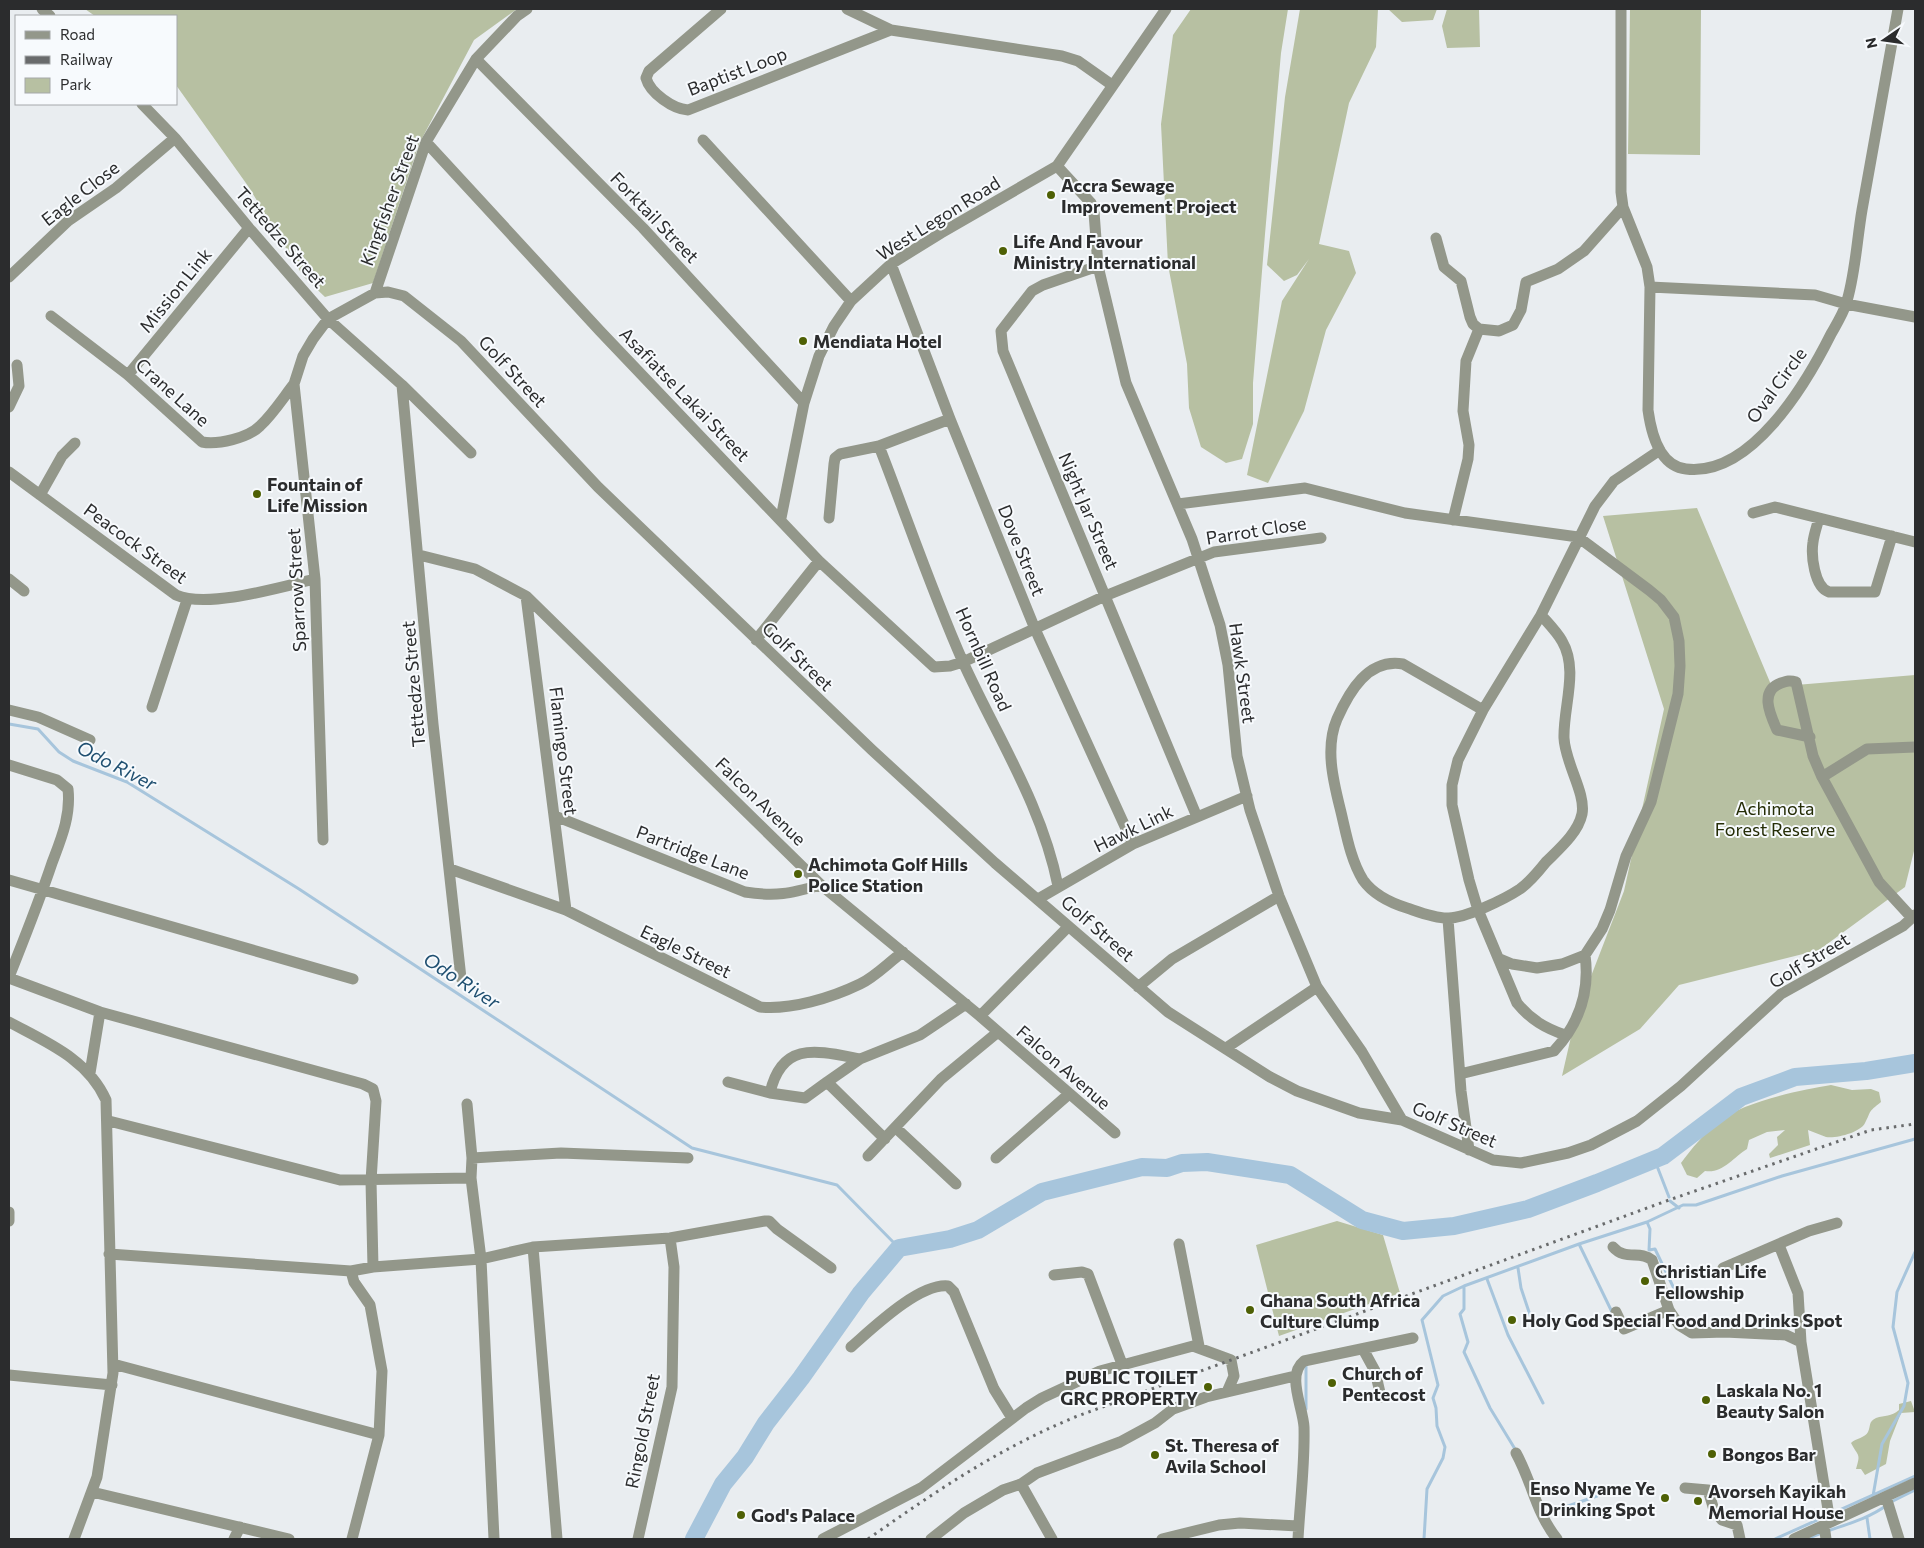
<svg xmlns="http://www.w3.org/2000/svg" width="1924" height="1548" font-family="Commissioner,sans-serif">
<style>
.green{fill:#b7c0a2}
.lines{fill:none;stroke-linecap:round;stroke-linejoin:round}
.stream{stroke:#a7c5dc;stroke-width:3}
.river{stroke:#a7c5dc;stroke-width:18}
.street{stroke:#93978a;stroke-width:11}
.rail{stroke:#696b6c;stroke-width:3;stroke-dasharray:2.5 5;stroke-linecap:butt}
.poi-dot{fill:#4e6005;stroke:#f7fafd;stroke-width:2}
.labels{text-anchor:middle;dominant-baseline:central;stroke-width:4;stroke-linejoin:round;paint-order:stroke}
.street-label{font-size:18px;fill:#2b2c2d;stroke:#f7fafd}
.poi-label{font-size:18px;font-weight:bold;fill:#2b2c2d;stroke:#f7fafd;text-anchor:start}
.park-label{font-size:18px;fill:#252d06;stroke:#f7fafd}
.water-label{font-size:19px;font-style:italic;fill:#205071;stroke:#f7fafd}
</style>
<rect width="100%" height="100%" fill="#e9edf0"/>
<path class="green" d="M85 9H517L474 40 419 144 373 283 325 297 303 276 248 186 176 85V16H95Z
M1191 9H1288L1281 53 1265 234 1253 383V424L1242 459 1226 463 1201 447 1189 408 1187 364 1168 265 1161 124 1173 35Z
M1300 9H1378L1376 47 1349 103 1319 244 1349 251 1356 273 1326 330 1304 411 1268 483 1247 475 1282 301 1309 259 1297 275 1284 281 1267 265 1285 97Z
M1388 9H1437L1433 20 1402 22Z
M1447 9H1479L1480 47 1447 48 1442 26Z
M1630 9H1701L1700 155 1628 154Z
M1697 508 1772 687 1915 675V847L1905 887 1819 950 1679 985 1640 1029 1562 1076 1576 1015 1624 891 1664 709 1603 516Z
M1831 1085 1852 1090 1871 1089 1879 1092 1881 1102C1867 1113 1872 1110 1865 1123 1861 1132 1836 1139 1826 1137 1820 1135 1814 1132 1808 1130L1810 1145 1770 1158 1769 1154 1778 1145 1777 1137 1785 1130 1767 1132 1749 1140 1747 1149C1734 1157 1722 1174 1705 1171L1697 1178 1687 1175 1681 1163C1692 1148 1704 1134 1718 1122 1742 1102 1800 1090 1831 1085Z
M1337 1221 1383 1235 1400 1293 1279 1336 1256 1245Z
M1911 1401 1915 1412 1901 1413 1890 1441 1886 1464 1865 1475 1861 1469H1856C1861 1452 1858 1457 1851 1443 1856 1438 1865 1438 1868 1432 1871 1426 1868 1422 1876 1418 1885 1415 1891 1417 1899 1410V1404Z"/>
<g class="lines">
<path class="stream" d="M9 724 38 729 59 752 73 761 127 782 299 889 692 1148 837 1185 899 1248
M1663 1156 1657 1166 1669 1197
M1670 1201 1679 1208
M1647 1222 1650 1229 1649 1250 1655 1249 1679 1299
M1579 1244 1612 1312
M1518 1268 1521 1288 1531 1318
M1487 1279 1508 1335 1543 1403
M1464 1286V1309L1460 1314 1468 1342 1464 1352 1490 1408 1515 1449
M1306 1409V1365
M1873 1496 1882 1444 1904 1406 1908 1383 1893 1327 1897 1292 1915 1252
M1891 1502 1915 1490
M1545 1514 1597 1496
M1867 1518 1870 1539
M1424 1539 1427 1489 1443 1458 1445 1447 1437 1426 1436 1408 1433 1398 1438 1385 1422 1320 1443 1296 1464 1286 1579 1244 1647 1222 1683 1205H1696L1782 1176 1915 1139
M1775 1539 1915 1476
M1807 1539C1834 1527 1864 1522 1887 1505"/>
<path class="river" d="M694 1539 723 1484 745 1457 766 1423 801 1378 861 1293 899 1248 950 1239 978 1230 1042 1192 1142 1167 1167 1168 1182 1163 1207 1162 1290 1175 1362 1220 1403 1231 1454 1226 1528 1209 1597 1183 1663 1156 1741 1097 1795 1077 1866 1071 1915 1063"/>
<path class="street" d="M42 9 50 16
M721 9 649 71 646 78C650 93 673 109 688 110L891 30
M847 9 891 30 1062 56 1078 61 1112 85
M1621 9V192L1623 207 1647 267 1650 287 1648 410C1651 432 1659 466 1686 469 1751 477 1806 384 1831 334 1836 325 1843 314 1846 304 1855 277 1857 239 1862 210 1874 143 1886 76 1898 9
M476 59 643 228 804 403
M142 104 175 138 249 228 328 319 402 385 471 453
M703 140 851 301
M426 142 600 331 819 561 934 667 950 666 963 662 1105 596 1214 552 1321 538
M1057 166 1091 203 1094 212 1098 266 1126 383 1192 539 1220 625 1228 665 1237 756 1250 810 1279 896 1317 987 1362 1052 1402 1120
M1436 238 1444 267 1461 281 1470 317 1473 324 1479 329 1499 331 1513 325 1521 310 1526 282 1558 269 1584 251 1623 207
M891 264 950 419 1035 629 1133 844
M1098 266 1043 285 1032 291 1001 331 1003 351 1197 817
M9 277 68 221 116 188 175 138
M1650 287 1815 295 1846 304 1915 317
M375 293 426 142 476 59 517 16 527 9
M51 316 128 375 202 442C218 445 248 438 260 426 273 414 283 398 294 384
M128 375 249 228
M402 385 433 724 461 978
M9 407 19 386 17 365
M879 446C907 518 932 592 963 662 997 737 1042 805 1058 886
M9 472 176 595C207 609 281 587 315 579
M40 495 62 456 75 443
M1178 504 1305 488 1405 513 1578 537 1649 590 1661 600 1674 617 1679 641 1680 666 1678 694 1651 802 1626 856 1610 910 1602 929 1585 955 1562 964 1537 968 1512 964 1500 959
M1753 513 1775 507 1915 542
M781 518 804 403 819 356 834 326 851 301 891 264 941 233 1057 166 1166 9
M829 518 834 464 835 458 840 454 879 446 950 419
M1819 518C1817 526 1814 534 1813 542 1811 555 1814 587 1829 592H1875L1892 536
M1453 520 1468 459 1469 445 1463 411 1466 361 1479 329
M419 555 475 569 526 596 821 885 980 1016 1115 1133
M9 579 24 591
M526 596 566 910
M756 640 819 561
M152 707 187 600
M9 710 38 717 90 740
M1483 710 1403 664C1368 658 1349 692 1337 719 1325 747 1333 780 1340 808 1346 832 1350 859 1363 880 1373 894 1391 903 1407 908 1419 912 1434 918 1447 918 1464 919 1505 899 1520 889 1530 882 1538 872 1546 862 1559 849 1578 833 1582 814 1586 793 1565 763 1564 738 1563 707 1579 670 1562 641 1557 632 1548 623 1541 615
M1810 737 1777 730C1770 714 1759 691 1781 683 1787 681 1790 680 1796 682L1813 756 1822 777 1879 882 1912 918
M9 765 57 780 68 789C71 816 61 839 52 863 39 902 24 939 9 977
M1822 777 1867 749 1915 747
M555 816 745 892C777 897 791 893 821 885
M323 840 315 579 294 384 303 356 313 339 328 319 375 293 388 292 404 296 461 341 598 487 872 750 995 863 1168 1012 1270 1077 1297 1091 1359 1113 1402 1120 1493 1160 1521 1163 1568 1153 1591 1145 1637 1121 1681 1086 1781 994 1903 926 1915 915
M450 869 566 910 760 1007C791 1010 831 998 860 984 875 977 889 962 903 952
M9 880 353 979
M1038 899 1133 844 1247 796
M1448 919 1461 1091 1469 1150
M9 978 100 1012 363 1084 373 1089 376 1101 371 1181 373 1267 351 1271 354 1282 370 1305 382 1371 379 1435 352 1539
M1138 987 1172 959 1279 896
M980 1016 1068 927
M9 1022C46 1042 88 1059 106 1100L113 1373 97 1477 74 1539
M1565 1035C1545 1028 1531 1020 1517 1003L1478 910 1469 880 1452 805V785L1458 760 1483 710 1541 615 1595 506 1614 481 1660 450
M1226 1048 1317 987
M90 1073 100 1012
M1460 1074 1554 1051C1579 1024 1590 991 1585 955
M728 1082 770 1093C782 1040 818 1051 860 1059
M770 1093 805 1098 827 1082
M467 1104 472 1158 471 1178 481 1259 494 1539
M109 1121 340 1180 471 1178
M896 1128 956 1184
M885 1139 827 1082 860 1059 920 1035 966 1004
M868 1156 941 1079 998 1032
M472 1158 561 1153 688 1158
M996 1158 1069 1094
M9 1212V1221
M1179 1244 1199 1346
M1779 1245 1798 1293 1801 1342 1830 1522
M533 1247 557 1539
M1613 1247C1625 1261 1640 1250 1652 1260L1669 1310 1679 1325 1692 1333 1725 1332 1786 1335 1801 1342
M109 1254 351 1271
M373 1267 481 1259 533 1247 670 1238 765 1221H769L777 1229 831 1268
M1723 1268 1809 1231 1837 1223
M1054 1275 1082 1272 1088 1274 1122 1364
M1616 1312 1624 1329 1669 1310
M851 1347C872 1329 919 1283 948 1286L954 1292 994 1389 1012 1418
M1363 1349 1375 1371 1381 1397
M113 1364 379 1435
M9 1375 112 1385
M1516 1453C1533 1484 1535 1511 1557 1539
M1021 1484 1052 1539
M1685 1488 1708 1490 1714 1510 1722 1520 1737 1525 1740 1539
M92 1492 289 1539
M1886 1497 1899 1539
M1824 1525 1826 1539
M234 1539 240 1527
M638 1539 672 1387 674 1267 670 1238
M823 1539 921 1488 1026 1408 1042 1398 1100 1371 1193 1346 1231 1360 1234 1376 1227 1392
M931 1539 964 1513 1003 1490 1021 1484 1037 1473 1120 1442 1155 1423 1173 1409 1206 1397 1295 1376
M1162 1539 1219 1525 1240 1523 1298 1526
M1298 1539C1300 1502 1305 1464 1304 1427 1303 1407 1286 1375 1304 1361L1413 1338
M1794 1539 1915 1483"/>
<path class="rail" d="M868 1539C936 1491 998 1449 1075 1417L1669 1200 1871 1130 1915 1124"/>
</g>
<g class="poi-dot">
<circle cx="1051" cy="195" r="5"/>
<circle cx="1003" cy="251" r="5"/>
<circle cx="803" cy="341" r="5"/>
<circle cx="257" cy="494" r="5"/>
<circle cx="798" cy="874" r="5"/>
<circle cx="1645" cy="1281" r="5"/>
<circle cx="1250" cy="1310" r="5"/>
<circle cx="1512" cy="1320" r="5"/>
<circle cx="1332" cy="1383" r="5"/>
<circle cx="1208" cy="1387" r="5"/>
<circle cx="1706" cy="1400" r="5"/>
<circle cx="1712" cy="1454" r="5"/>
<circle cx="1155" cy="1455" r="5"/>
<circle cx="1665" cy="1498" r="5"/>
<circle cx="1698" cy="1501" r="5"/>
<circle cx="741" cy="1515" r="5"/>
</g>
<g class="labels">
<g class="street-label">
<text transform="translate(737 71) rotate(-21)">Baptist Loop</text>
<text transform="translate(80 193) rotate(-38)">Eagle Close</text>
<text transform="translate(389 200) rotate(-70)">Kingfisher Street</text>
<text transform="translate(655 217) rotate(46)">Forktail Street</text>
<text transform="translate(938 218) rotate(-32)">West Legon Road</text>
<text transform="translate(281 237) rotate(49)">Tettedze Street</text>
<text transform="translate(175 290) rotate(-51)">Mission Link</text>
<text transform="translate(513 371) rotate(47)">Golf Street</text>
<text transform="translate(1776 385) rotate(-54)">Oval Circle</text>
<text transform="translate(173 392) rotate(42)">Crane Lane</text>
<text transform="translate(685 394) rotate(46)">Asafiatse Lakai Street</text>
<text transform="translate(1089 511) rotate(67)">Night Jar Street</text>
<text transform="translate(1256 530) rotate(-9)">Parrot Close</text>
<text transform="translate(136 543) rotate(36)">Peacock Street</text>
<text transform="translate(1022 550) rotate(68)">Dove Street</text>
<text transform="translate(296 590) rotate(-93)">Sparrow Street</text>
<text transform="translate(798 656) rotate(44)">Golf Street</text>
<text transform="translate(984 659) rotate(66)">Hornbill Road</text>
<text transform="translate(1243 673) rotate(82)">Hawk Street</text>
<text transform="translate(413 684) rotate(-95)">Tettedze Street</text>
<text transform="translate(564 751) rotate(83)">Flamingo Street</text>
<text transform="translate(761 801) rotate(44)">Falcon Avenue</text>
<text transform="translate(1133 828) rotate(-26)">Hawk Link</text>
<text transform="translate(693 852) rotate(21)">Partridge Lane</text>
<text transform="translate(1098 928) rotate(41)">Golf Street</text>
<text transform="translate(686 951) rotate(26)">Eagle Street</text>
<text transform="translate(1809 960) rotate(-31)">Golf Street</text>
<text transform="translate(1064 1067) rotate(41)">Falcon Avenue</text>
<text transform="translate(1455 1124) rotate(23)">Golf Street</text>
<text transform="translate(642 1431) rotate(-79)">Ringold Street</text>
</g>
<g class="poi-label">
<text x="1061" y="185">Accra Sewage<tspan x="1061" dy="21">Improvement Project</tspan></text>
<text x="1013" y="241">Life And Favour<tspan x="1013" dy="21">Ministry International</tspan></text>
<text x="813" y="341">Mendiata Hotel</text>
<text x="267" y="484">Fountain of<tspan x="267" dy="21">Life Mission</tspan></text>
<text x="808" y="864">Achimota Golf Hills<tspan x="808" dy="21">Police Station</tspan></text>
<text x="1655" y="1271">Christian Life<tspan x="1655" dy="21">Fellowship</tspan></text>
<text x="1260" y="1300">Ghana South Africa<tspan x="1260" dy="21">Culture Clump</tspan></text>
<text x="1522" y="1320">Holy God Special Food and Drinks Spot</text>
<text x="1342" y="1373">Church of<tspan x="1342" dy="21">Pentecost</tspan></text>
<text x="1198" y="1377" text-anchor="end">PUBLIC TOILET<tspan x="1198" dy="21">GRC PROPERTY</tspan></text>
<text x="1716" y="1390">Laskala No. 1<tspan x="1716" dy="21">Beauty Salon</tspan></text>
<text x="1165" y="1445">St. Theresa of<tspan x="1165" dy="21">Avila School</tspan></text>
<text x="1722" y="1454">Bongos Bar</text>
<text x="1655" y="1488" text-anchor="end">Enso Nyame Ye<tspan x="1655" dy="21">Drinking Spot</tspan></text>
<text x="1708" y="1491">Avorseh Kayikah<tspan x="1708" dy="21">Memorial House</tspan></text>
<text x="751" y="1515">God's Palace</text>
</g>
<g class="park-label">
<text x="1775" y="808">Achimota<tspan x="1775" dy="21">Forest Reserve</tspan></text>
</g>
<g class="water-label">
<text transform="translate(117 765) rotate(27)">Odo River</text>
<text transform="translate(462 980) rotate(33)">Odo River</text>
</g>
</g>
<rect width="1924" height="1548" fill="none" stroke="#2b2c2d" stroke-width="20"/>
<rect x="15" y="15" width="162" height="90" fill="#f7fafd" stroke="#a5a8aa"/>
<rect x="25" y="31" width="25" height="8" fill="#93978a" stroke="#a5a8aa"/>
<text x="60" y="40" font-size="15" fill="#2b2c2d">Road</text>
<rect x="25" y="56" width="25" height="8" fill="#696b6c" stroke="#a5a8aa"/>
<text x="60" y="65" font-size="15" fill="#2b2c2d">Railway</text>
<rect x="25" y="78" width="25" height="15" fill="#b7c0a2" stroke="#a5a8aa"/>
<text x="60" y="90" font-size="15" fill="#2b2c2d">Park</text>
<g transform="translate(1884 40) rotate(257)" stroke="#f7fafd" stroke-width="4" paint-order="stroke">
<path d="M0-4L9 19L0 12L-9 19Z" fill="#2b2c2d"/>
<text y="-8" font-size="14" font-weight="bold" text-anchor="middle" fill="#2b2c2d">N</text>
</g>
</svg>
